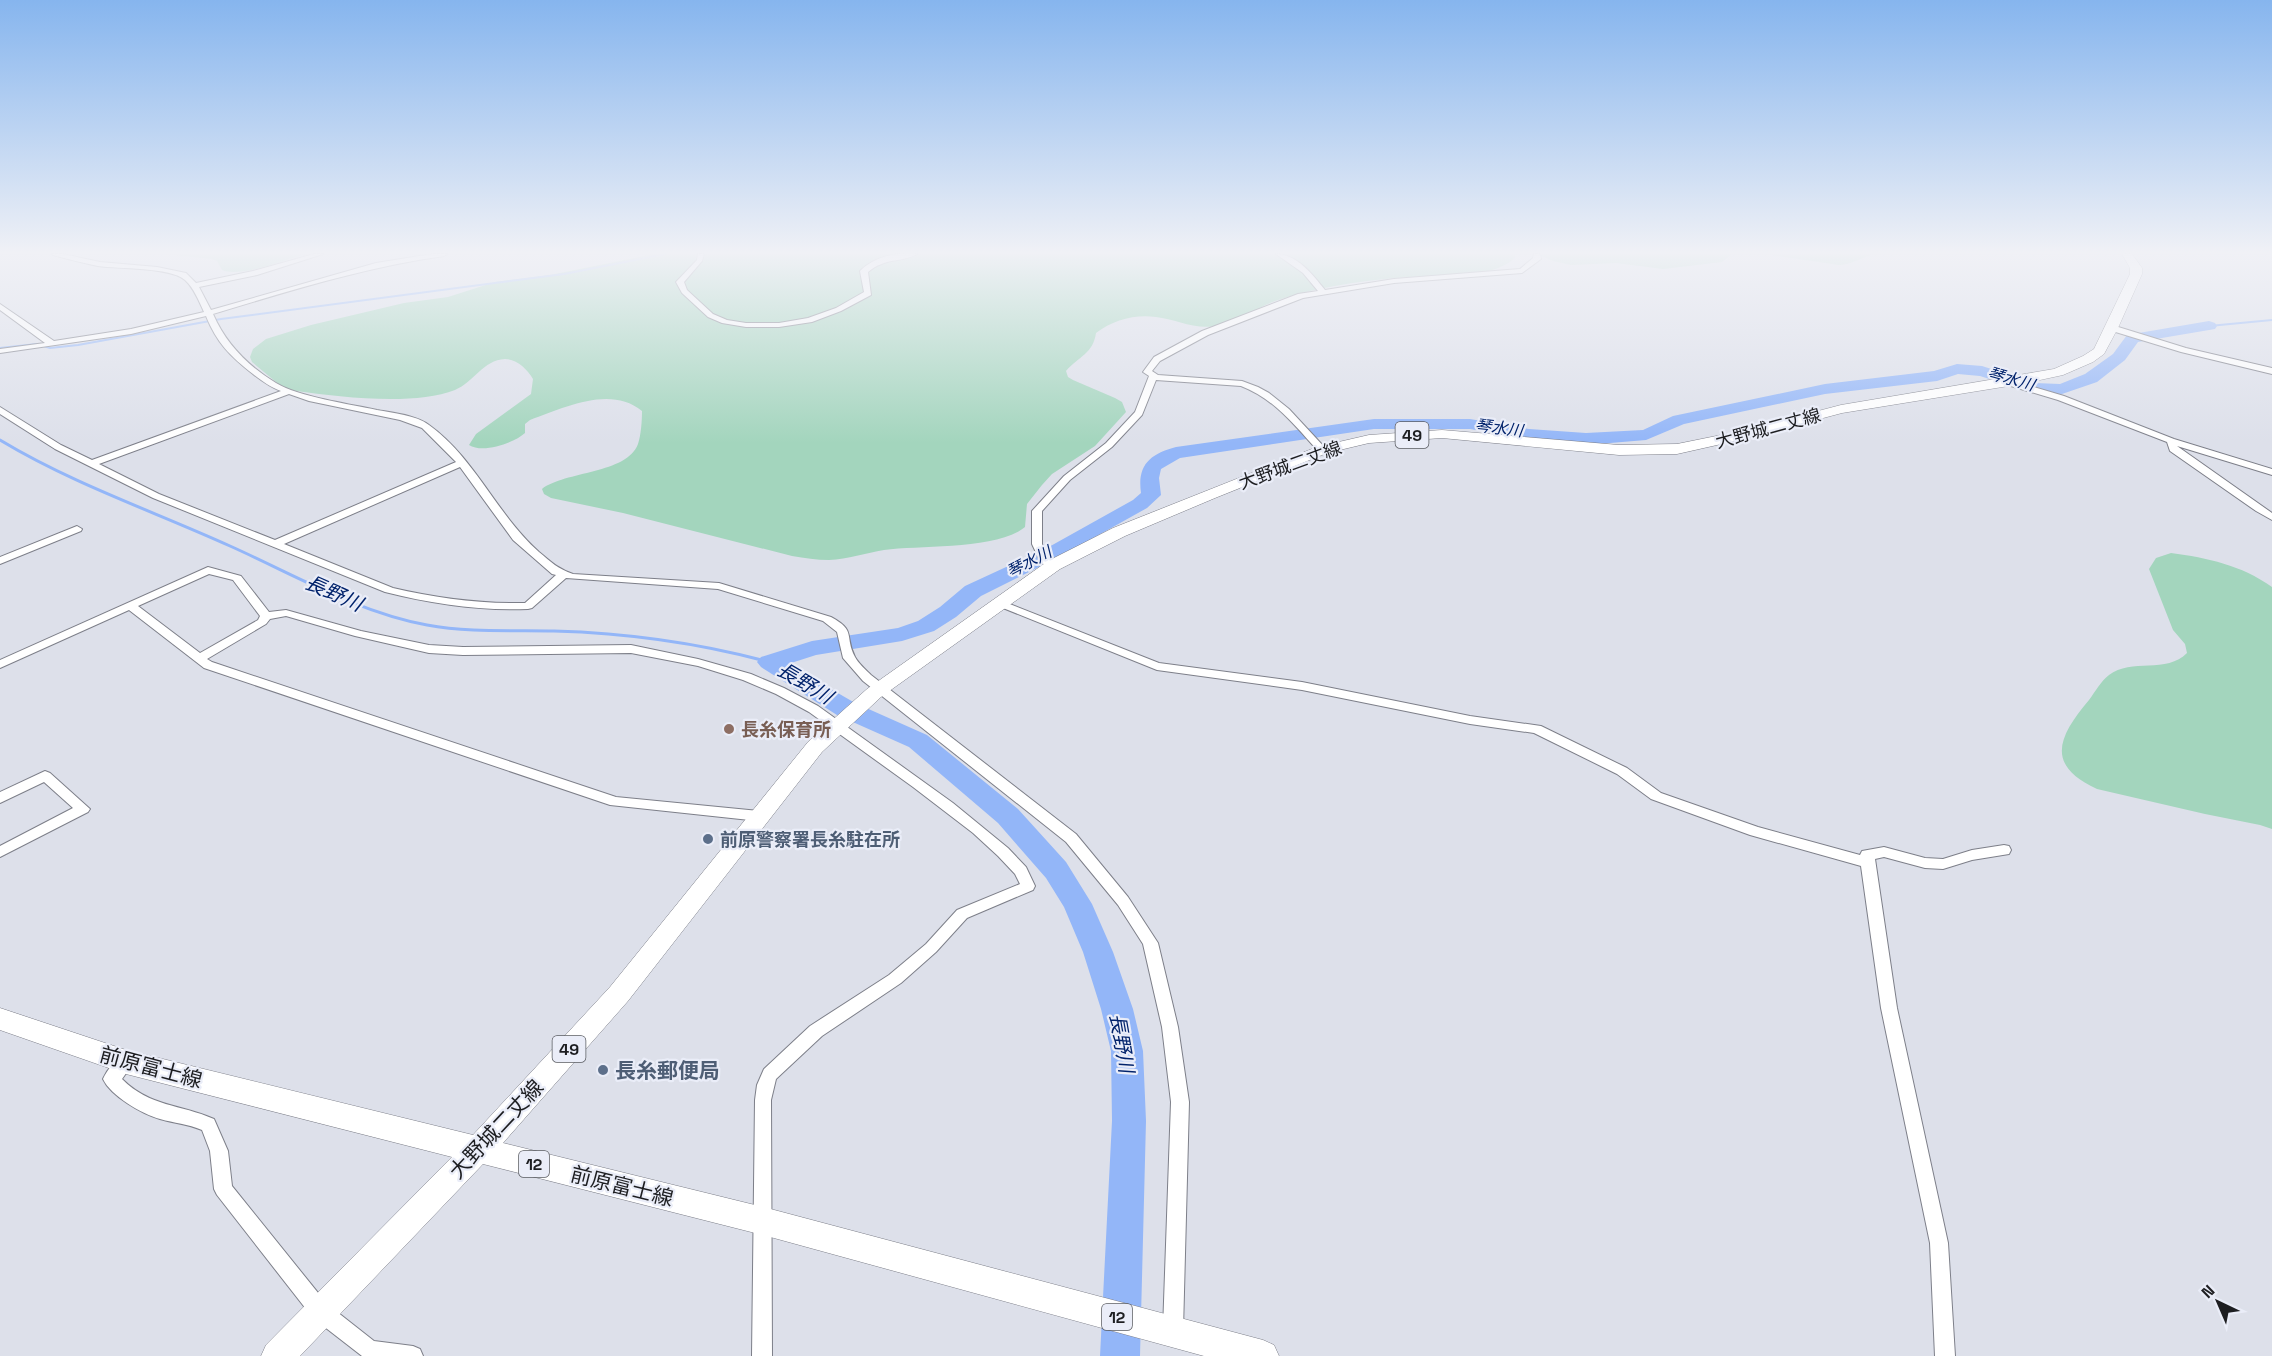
<svg xmlns="http://www.w3.org/2000/svg" width="2272" height="1356" font-family="'Space Grotesk','Noto Sans JP',sans-serif">
<style>
.green{fill:#a3d5bd}
.lines{fill:none;stroke-linecap:round;stroke-linejoin:round}
.stream-far1{stroke:#93b6f8;stroke-width:2}
.stream{stroke:#93b6f8;stroke-width:3}
.river{fill:#93b6f8;fill-rule:evenodd}
.minor-casing{stroke:#7d7f89;stroke-width:2}
.primary-casing{stroke:#7d7f89;stroke-width:1}
.minor{fill:#fff;fill-rule:evenodd}
.primary{fill:#fff;fill-rule:evenodd}
.education-dot{fill:#8d6e63;stroke:#eaedf8;stroke-width:2}
.service-dot{fill:#5c6f8a;stroke:#eaedf8;stroke-width:2}
.labels{text-anchor:middle;dominant-baseline:central;stroke-width:4.5;stroke-linejoin:round;paint-order:stroke}
.far-water-label{font-size:16px;font-style:italic;fill:#02236c;stroke:#eaedf8}
.shield{fill:#eaedf8;stroke:#5a5c62;stroke-width:1.5}
.shield-label{font-size:16px;font-weight:bold;fill:#1d1e21}
.street-label{font-size:18px;fill:#1d1e21;stroke:#eaedf8}
.education-label{font-size:18px;font-weight:bold;fill:#785e54;stroke:#eaedf8;text-anchor:start}
.service-label{font-size:18px;font-weight:bold;fill:#4e5e75;stroke:#eaedf8;text-anchor:start}
.water-label{font-size:20px;font-style:italic;fill:#02236c;stroke:#eaedf8}
.near-street-label{font-size:21px;fill:#1d1e21;stroke:#eaedf8}
.near-service-label{font-size:21px;font-weight:bold;fill:#4e5e75;stroke:#eaedf8;text-anchor:start}
</style>
<rect width="100%" height="100%" fill="#dde0ea"/>
<path class="green" d="M166 254H307C286 259 242 278 222 270L217 261 212 259Z
M654 254H1515V258C1488 282 1430 274 1395 278 1356 282 1316 287 1278 300 1257 307 1238 322 1215 326 1195 330 1175 319 1156 317 1135 314 1113 320 1096 333 1093 354 1079 356 1066 371L1068 377 1073 380 1115 398 1122 402 1126 412 1095 446 1052 474 1042 485 1027 504 1025 527C998 550 921 545 884 550 866 553 848 559 829 560 816 560 805 558 792 556L623 513 551 498 544 494 542 489C565 471 627 474 638 444 641 435 642 421 642 411 610 385 564 408 530 420L525 424V433C514 443 483 454 469 445L476 434 531 394 533 379C527 369 517 359 505 359 483 360 474 382 455 390 414 406 340 397 296 391L282 387 252 362 250 357 253 349 266 339 311 325 404 303 448 297 495 282 550 275Z
M1537 254H1732L1722 262 1663 269 1616 263 1571 265 1553 261Z
M1764 254H1876C1863 256 1852 265 1839 265Z
M2171 553C2208 558 2241 565 2272 587V829L2260 825 2205 814 2097 789C2045 765 2058 737 2089 700 2095 692 2101 681 2109 675 2131 658 2167 674 2187 653L2185 644 2173 630 2149 569 2156 558Z"/>
<g class="lines">
<path class="stream-far1" d="M2209 326 2272 320
M0 348 37 344 50 348 78 345 221 319 564 274 665 254"/>
<path class="stream" d="M0 440C73 484 153 511 230 546 295 575 357 612 427 625 469 633 512 630 554 631 627 633 699 643 769 662"/>
<path class="river" d="M2209 321 2215 323 2217 326 2215 329 2138 342 2125 360 2097 382 2062 394 2033 393 1980 376 1958 374 1937 381 1825 394 1684 424 1646 440 1586 445 1529 439 1470 429H1374L1180 458 1161 469 1159 478 1161 495 1147 508 1061 556 981 596 956 617 934 631 902 641 816 655 788 664 855 703 927 735 1018 809 1066 862 1092 904 1113 952 1133 1009 1143 1051 1146 1121 1140 1356H1100L1112 1121 1111 1051 1101 1009 1083 952 1064 907 1046 878 998 823 909 747 837 715 761 667 757 662 761 657 812 641 898 628 918 621 940 607 965 586 1047 548 1133 500 1141 493C1137 465 1150 454 1176 447L1374 419H1470L1529 429 1586 433 1643 430 1673 416 1825 384 1934 371 1957 364 1982 366 2035 383 2060 384 2085 374 2113 354 2127 335Z"/>
<defs>
<path id="minor" d="M52 254H63L100 262 157 267 186 273 196 283 253 271 314 254H323L257 275 199 287 211 310 376 263 432 254H447L444 256C365 267 289 291 213 314 226 344 248 366 276 383 299 397 350 404 377 410 393 413 416 415 429 425 475 458 497 515 539 552 551 562 558 569 573 574L719 583 831 617C857 631 844 636 855 657 858 663 866 670 871 675L1076 834 1128 897 1158 943 1178 1027 1189 1102 1183 1330 1180 1337 1173 1340 1166 1337 1163 1330 1171 1102 1162 1027 1143 944 1118 905 1066 842 863 681 843 658 837 632 823 621 718 589 566 578 532 608 528 609C479 611 433 604 385 592L153 498 55 449 0 414V407L61 445 92 460 281 391C270 387 262 381 253 374 230 356 217 343 206 316L131 334 0 353V349L45 343 0 310V304L54 341 131 329 204 312C199 301 194 288 185 280 171 267 118 269 98 266 83 263 68 259 53 255ZM289 394 309 401 400 420 422 428 456 462 275 540 159 494 99 464ZM460 467 513 540 552 574 556 575 525 603C480 604 436 598 393 588L284 544Z
M698 254H704L702 261 684 282 687 290 713 314 727 320 746 323H779L808 318 836 308 864 292 860 271C875 256 897 252 917 254 901 263 886 257 868 272L871 295 841 311 812 322 779 327H746L722 323 708 317 682 293 676 282 697 260Z
M1276 254C1297 254 1313 275 1325 290L1394 279 1520 269 1533 258 1534 254H1540L1541 259 1522 273 1394 283 1303 298 1208 335 1160 361 1152 371 1158 375 1242 381 1258 387 1269 393 1289 409 1327 450 1322 453 1319 452C1295 426 1275 399 1241 386L1156 380 1142 415 1112 447 1070 480 1042 511V544L1049 559 1059 565 1054 568 1041 563 1032 544V511L1064 476 1106 443 1135 412 1149 376 1143 372 1154 357 1202 331 1298 294 1318 291 1303 273Z
M2109 326H2115L2186 348 2272 368V374L2181 352 2109 330Z
M2007 379 2064 396 2174 439 2272 469V475L2177 446 2272 513V520L2256 511 2170 451 2167 442 2058 400 2004 384 2003 382Z
M77 526 82 529 81 531 0 564V557Z
M208 567 241 576 269 612 286 610 361 631 429 645 463 647 631 645 698 659 751 674 784 688 818 706 953 803 1008 848 1026 867 1035 886 1033 890 967 918 936 952 901 983 822 1036 776 1079 771 1100 772 1356H752L755 1100 757 1085 764 1069 810 1026 889 975 926 944 957 910 1020 884 1015 874 998 856 973 833 913 787 809 712 776 694 743 680 698 666 631 653 463 655 429 653 355 636 286 616 270 619 266 624 207 659 212 662 616 797 759 811 764 813 766 816 764 819 759 821 610 805 204 668 129 610 0 668V660ZM209 574 233 580 260 616 258 620 200 653 138 606Z
M1002 601 1159 663 1302 682 1470 716 1541 726 1627 768 1661 793 1758 827 1860 855 1862 851 1884 847 1925 858 1943 859 1972 850 2004 845 2009 846 2011 850 2009 854 1972 860 1943 869 1925 868 1884 857 1875 859 1897 1008 1948 1243 1955 1356H1935L1930 1243 1881 1008 1861 866 1750 835 1651 799 1617 774 1534 733 1470 724 1302 690 1157 670 998 606 996 604 998 602Z
M45 771 50 773 90 809 88 812 0 857V846L73 808 44 782 0 803V792Z
M126 1055 132 1057 134 1062 122 1079C150 1107 180 1104 214 1119L228 1151 232 1186 327 1304 374 1341 413 1346 420 1349 423 1356H362L313 1318 217 1195 214 1189 210 1151 202 1130C188 1124 174 1123 160 1119 142 1114 111 1096 103 1079 107 1070 116 1058 126 1055Z"/>
<path id="primary" d="M2122 254H2132L2142 268V274L2118 328 2104 354 2093 362 2063 375 2021 384 1842 413 1748 438 1677 454 1619 455 1442 438 1369 443 1327 453 1215 498 1125 536 1060 569 881 697 822 752 628 1001 503 1143 763 1207 1263 1340 1274 1345 1279 1356H1204L763 1235 483 1164 300 1356H261L266 1345 452 1157 126 1074 0 1030V1008L126 1050 473 1135 610 987 808 742 867 689 1048 561 1113 528 1317 447 1369 435 1442 430 1619 445 1677 444 1746 430 1841 405 2054 369 2083 356 2094 349 2130 274V268Z"/>
</defs>
<use href="#minor" class="minor-casing"/>
<use href="#primary" class="primary-casing"/>
<use href="#minor" class="minor"/>
<use href="#primary" class="primary"/>
</g>
<linearGradient id="sky" x2="0" y2="1"><stop stop-color="#86b5ee"/><stop offset="0.57" stop-color="#f0f1f6"/><stop offset="1" stop-color="#f0f1f6" stop-opacity="0"/></linearGradient>
<rect width="2272" height="443" fill="url(#sky)"/>
<circle class="education-dot" cx="729" cy="729" r="6"/>
<g class="service-dot">
<circle cx="708" cy="839" r="6"/>
<circle cx="603" cy="1070" r="6"/>
</g>
<g class="labels">
<g class="far-water-label">
<text transform="translate(2011 379) rotate(16)">琴水川</text>
<text transform="translate(1499 428) rotate(7)">琴水川</text>
<text transform="translate(1029 562) rotate(-28)">琴水川</text>
</g>
<g class="shield">
<rect x="1395.5" y="422" width="33" height="26" rx="4.5"/>
<rect x="552.5" y="1036" width="33" height="26" rx="4.5"/>
<rect x="519" y="1151" width="30" height="26" rx="4.5"/>
<rect x="1102" y="1304" width="30" height="26" rx="4.5"/>
</g>
<g class="shield-label">
<text x="1412" y="435">49</text>
<text x="569" y="1049">49</text>
<text x="534" y="1164">12</text>
<text x="1117" y="1317">12</text>
</g>
<g class="street-label">
<text transform="translate(1768 428) rotate(-15)">大野城二丈線</text>
<text transform="translate(1290 465) rotate(-20)">大野城二丈線</text>
</g>
<g class="education-label">
<text x="741" y="729">長糸保育所</text>
</g>
<g class="service-label">
<text x="720" y="839">前原警察署長糸駐在所</text>
</g>
<g class="water-label">
<text transform="translate(334 593) rotate(24)">長野川</text>
<text transform="translate(805 683) rotate(31)">長野川</text>
<text transform="translate(1122 1043) rotate(80)">長野川</text>
</g>
<g class="near-street-label">
<text transform="translate(151 1067) rotate(15)">前原富士線</text>
<text transform="translate(496 1129) rotate(-47)">大野城二丈線</text>
<text transform="translate(622 1186) rotate(14)">前原富士線</text>
</g>
<g class="near-service-label">
<text x="615" y="1070">長糸郵便局</text>
</g>
</g>
<g transform="translate(2218 1302) rotate(316)" stroke="#eaedf8" stroke-width="4.5" paint-order="stroke">
<path d="M0-4.5L10 22L0 15L-10 22Z" fill="#1d1e21"/>
<text y="-9" font-size="16" font-weight="bold" text-anchor="middle" fill="#1d1e21">N</text>
</g>
</svg>
